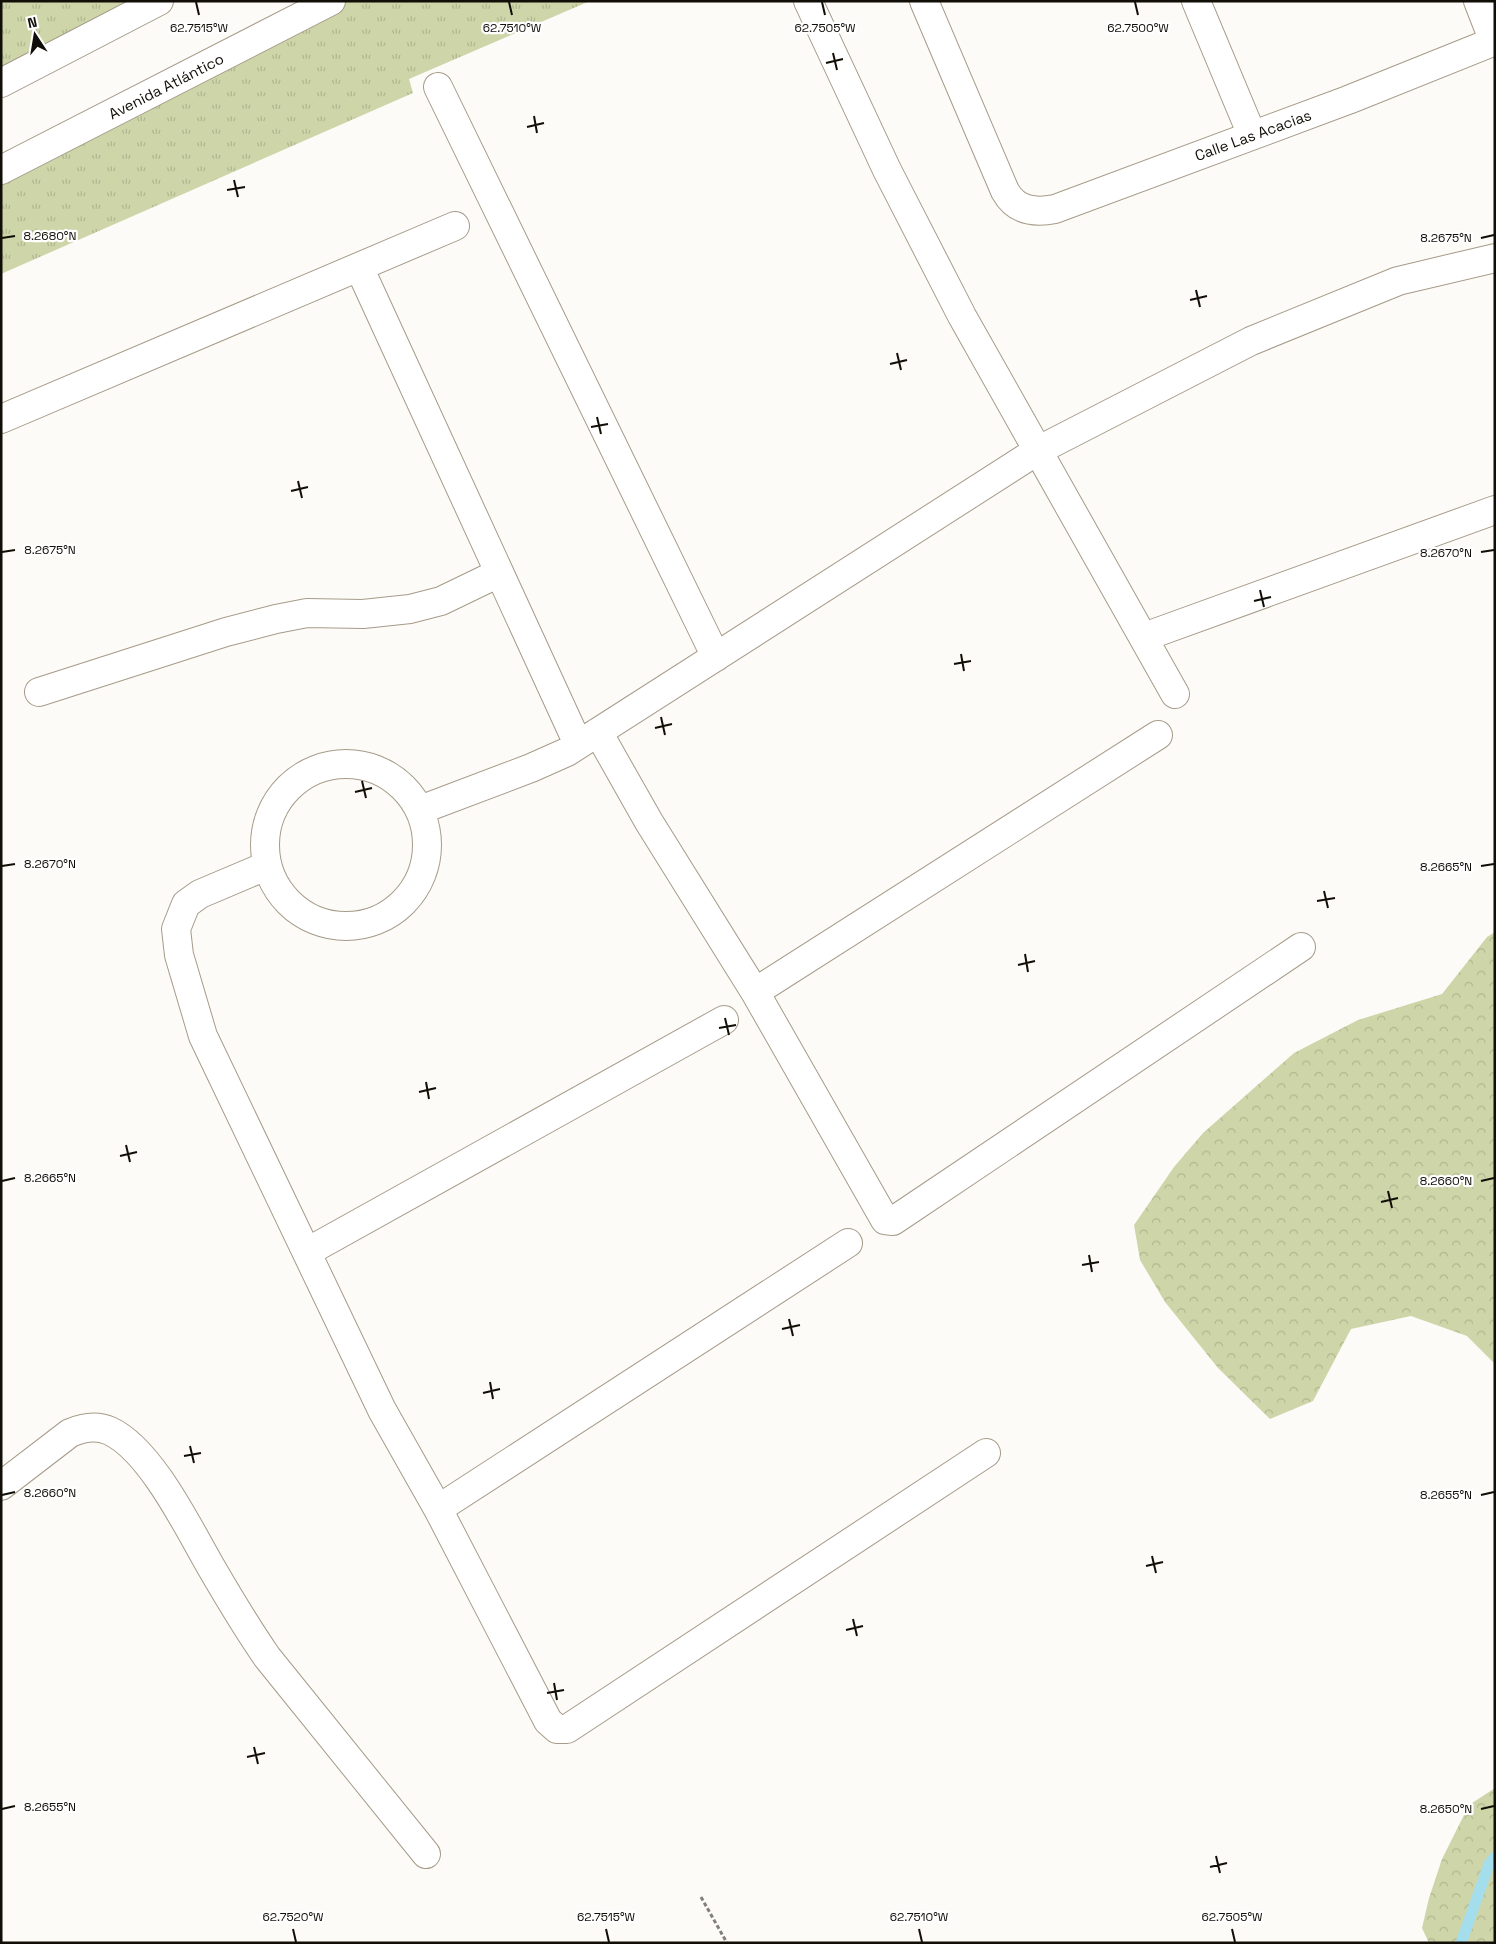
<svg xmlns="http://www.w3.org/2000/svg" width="1496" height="1944" font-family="'Space Grotesk',sans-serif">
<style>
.grass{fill:url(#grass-tufts)}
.forest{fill:url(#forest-crowns)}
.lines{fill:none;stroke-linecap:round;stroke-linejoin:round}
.stream{stroke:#a4deec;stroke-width:11}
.minor-casing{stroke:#a69b89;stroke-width:30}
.secondary-casing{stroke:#a69b89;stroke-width:30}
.path{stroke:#83807b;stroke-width:3;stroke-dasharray:4 2.5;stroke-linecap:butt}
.minor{stroke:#fff;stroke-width:28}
.secondary{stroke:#fff;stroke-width:28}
.ticks{fill:none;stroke:#110d07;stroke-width:2}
.labels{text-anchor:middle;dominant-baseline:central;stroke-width:4.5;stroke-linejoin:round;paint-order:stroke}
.street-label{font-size:15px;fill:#110d07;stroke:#fff}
.ticks-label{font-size:12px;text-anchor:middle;fill:#110d07;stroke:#fff;stroke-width:4.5;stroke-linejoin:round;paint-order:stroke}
</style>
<defs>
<pattern id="grass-tufts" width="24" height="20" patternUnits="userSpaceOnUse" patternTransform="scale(1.25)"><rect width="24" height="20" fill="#ced6a9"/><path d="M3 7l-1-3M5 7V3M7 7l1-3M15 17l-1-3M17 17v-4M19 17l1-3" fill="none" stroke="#b0b690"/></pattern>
<pattern id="forest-crowns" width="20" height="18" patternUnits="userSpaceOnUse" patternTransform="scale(1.25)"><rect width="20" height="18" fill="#ced6a9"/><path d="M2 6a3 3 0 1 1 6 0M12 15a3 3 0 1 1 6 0" fill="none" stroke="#b0b690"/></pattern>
</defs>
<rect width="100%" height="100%" fill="#fdfbf7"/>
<path class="grass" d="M1 1H159L1 83Z
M331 1H590L409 79 413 93 1 274V170Z"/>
<path class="forest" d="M1495 932V1364L1467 1336 1411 1316 1351 1329 1313 1401 1270 1419 1218 1368 1165 1302 1140 1260 1134 1225 1174 1167 1203 1133 1294 1053 1358 1020 1442 994 1487 937Z
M1495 1788V1943H1429L1422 1928 1429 1898 1442 1859 1469 1805Z"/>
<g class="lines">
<path class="stream" d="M1461 1943 1489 1864 1495 1857"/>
<defs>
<path id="minor" d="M808 1 887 170 962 316 1175 694
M924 1 1005 191C1016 211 1035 213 1055 209L1348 100 1495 41
M1196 1 1252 135
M1478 1 1494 42
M438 87 716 657
M359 267 578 744
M1 419 455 226
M1144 637 1495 510
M39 692 226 632 276 619 307 613 363 614 410 609 441 601 499 573
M598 732 649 822 755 992 885 1220 893 1221 1301 947
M265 845a81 81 0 1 1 162 0a81 81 0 1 1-162 0Z
M420 810 531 768 567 752 1037 451 1251 341 1398 281 1495 258
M266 866 200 894 186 904 176 929 179 955 203 1036 382 1410 438 1509 548 1721 557 1729H567L986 1453
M755 992 1158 735
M307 1252 724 1020
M1 1486 70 1433C84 1427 97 1425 110 1431 151 1450 189 1529 211 1567 229 1598 247 1628 267 1657L426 1854
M438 1509 848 1243"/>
<path id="secondary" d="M1 83 159 1
M1 170 331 1"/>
</defs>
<use href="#minor" class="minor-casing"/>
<use href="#secondary" class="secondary-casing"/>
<path class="path" d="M701 1897 727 1943"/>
<use href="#minor" class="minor"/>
<use href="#secondary" class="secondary"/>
</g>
<path class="ticks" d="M196 2 199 15M509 2 512 15M822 2 825 15M1135 2 1138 15M833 53 837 70M826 63 843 59M534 116 537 133M527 127 544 123M234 180 238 197M227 190 245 187M2 238 15 236M1481 238 1494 235M1196 290 1200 307M1190 300 1207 296M897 353 901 370M890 364 907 360M597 417 601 434M591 427 608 424M298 481 302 498M291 491 308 487M2 552 15 550M1481 552 1494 550M1260 590 1264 607M1254 601 1271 597M961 654 964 671M954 664 971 661M661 717 665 735M655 728 672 724M362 781 366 798M355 792 372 788M2 866 15 864M1481 866 1494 864M1324 891 1328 908M1317 901 1335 898M1025 954 1028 972M1018 965 1035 961M725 1018 729 1035M719 1028 736 1025M426 1082 429 1099M419 1092 436 1088M126 1145 130 1162M120 1156 137 1152M2 1181 15 1178M1481 1181 1494 1178M1388 1191 1392 1208M1381 1202 1398 1198M1089 1255 1092 1272M1082 1265 1099 1262M789 1319 793 1336M782 1329 800 1325M490 1382 493 1399M483 1393 500 1389M190 1446 194 1463M184 1456 201 1453M2 1495 15 1492M1481 1495 1494 1492M1152 1556 1156 1573M1146 1566 1163 1562M853 1619 857 1636M846 1630 863 1626M554 1683 557 1700M547 1693 564 1690M254 1747 258 1764M247 1757 265 1753M2 1809 15 1806M1481 1809 1494 1806M1216 1856 1220 1873M1210 1867 1227 1863M293 1929 296 1942M606 1929 609 1942M919 1929 922 1942M1232 1929 1235 1942"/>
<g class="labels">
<g class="street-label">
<text transform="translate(166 86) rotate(-27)">Avenida Atlántico</text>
<text transform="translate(1253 135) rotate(-20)">Calle Las Acacias</text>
</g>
</g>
<g class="ticks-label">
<text x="199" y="32">62.7515°W</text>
<text x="512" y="32">62.7510°W</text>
<text x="825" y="32">62.7505°W</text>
<text x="1138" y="32">62.7500°W</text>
<text x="50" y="240">8.2680°N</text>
<text x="1446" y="242">8.2675°N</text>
<text x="50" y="554">8.2675°N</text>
<text x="1446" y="557">8.2670°N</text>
<text x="50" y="868">8.2670°N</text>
<text x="1446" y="871">8.2665°N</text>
<text x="50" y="1182">8.2665°N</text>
<text x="1446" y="1185">8.2660°N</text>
<text x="50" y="1497">8.2660°N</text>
<text x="1446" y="1499">8.2655°N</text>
<text x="50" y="1811">8.2655°N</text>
<text x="1446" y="1813">8.2650°N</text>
<text x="293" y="1921">62.7520°W</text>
<text x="606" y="1921">62.7515°W</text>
<text x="919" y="1921">62.7510°W</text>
<text x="1232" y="1921">62.7505°W</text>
</g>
<rect width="1496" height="1944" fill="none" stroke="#110d07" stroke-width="5"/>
<g transform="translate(35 35) rotate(348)" stroke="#ffffff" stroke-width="4" paint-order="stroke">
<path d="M0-4L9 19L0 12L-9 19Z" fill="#110d07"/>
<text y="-8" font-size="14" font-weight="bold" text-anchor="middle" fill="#110d07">N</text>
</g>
</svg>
